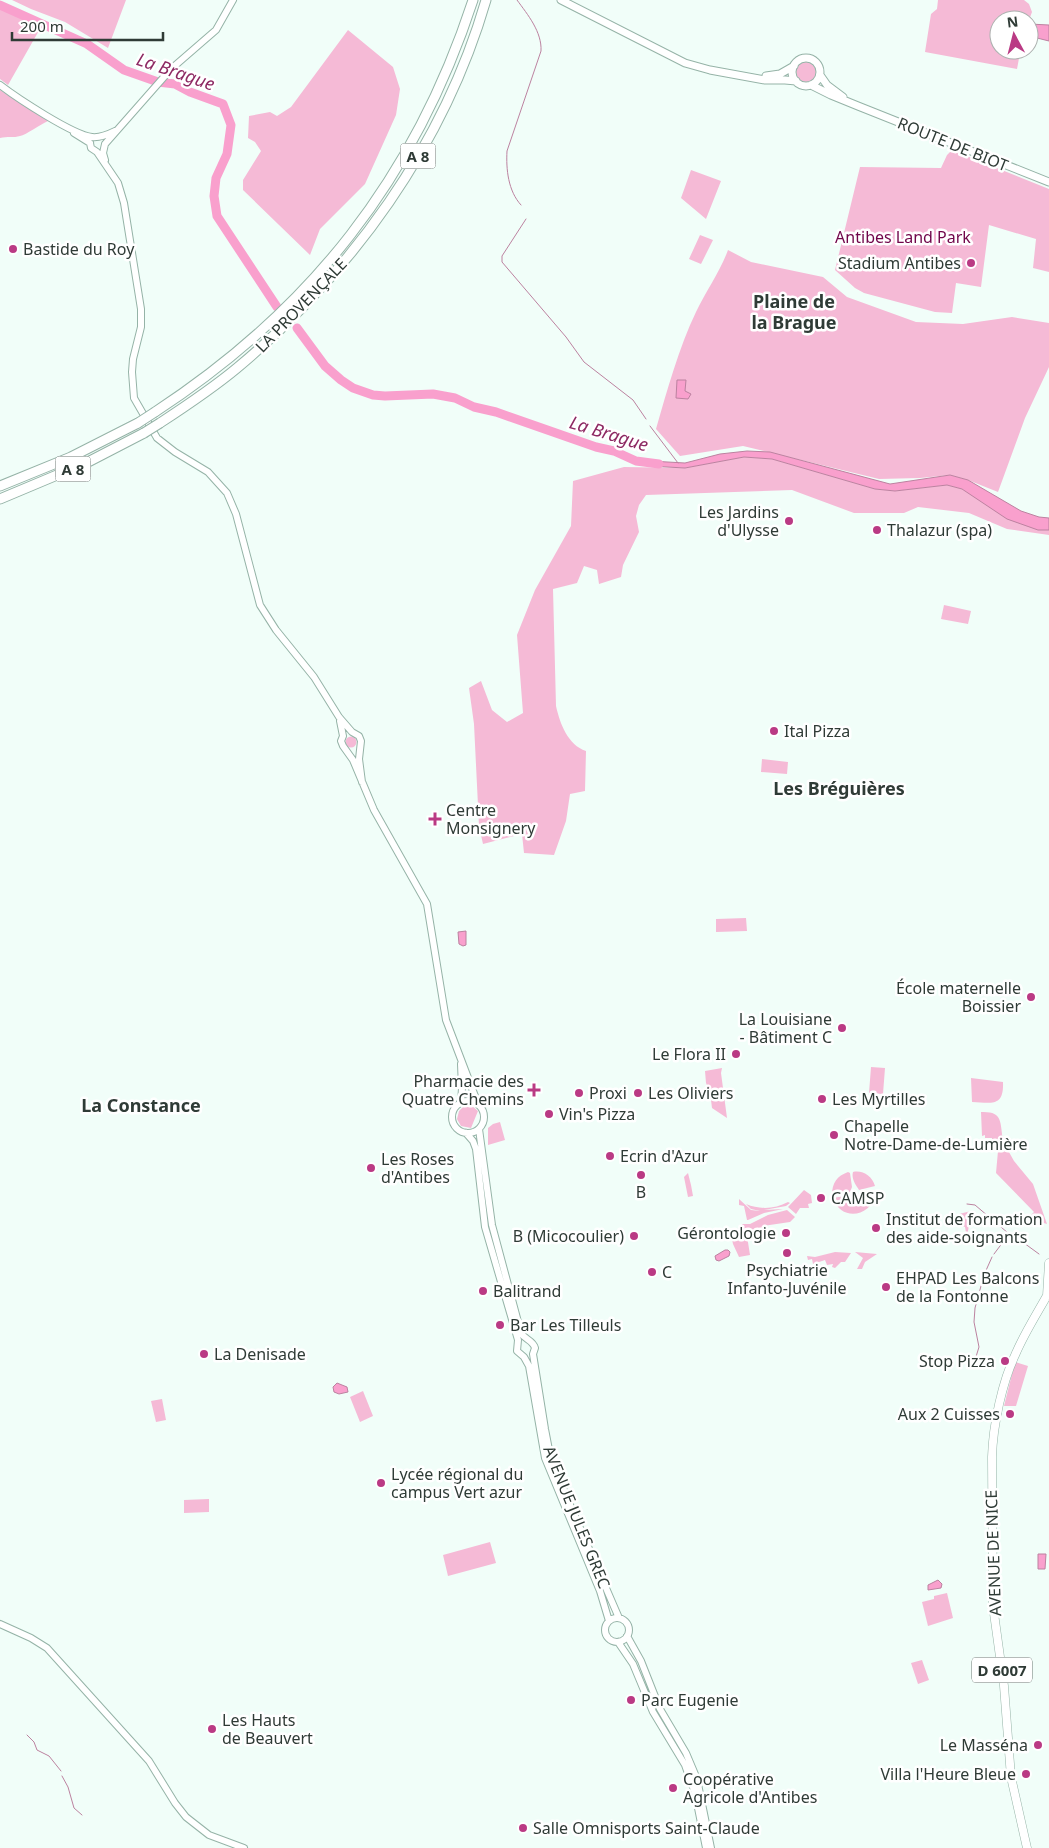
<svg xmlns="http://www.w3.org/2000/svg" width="1049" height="1848" font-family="'Noto Sans',sans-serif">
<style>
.green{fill:#f5bad6}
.water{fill:#f9a0cd;stroke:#bc82a0}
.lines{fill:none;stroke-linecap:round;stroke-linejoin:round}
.stream{stroke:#bc82a0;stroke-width:1}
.river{stroke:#f9a0cd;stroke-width:9}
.tertiary-casing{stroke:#95b3a7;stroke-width:8}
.secondary-casing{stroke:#95b3a7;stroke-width:9}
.primary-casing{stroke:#95b3a7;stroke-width:9}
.motorway-casing{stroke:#95b3a7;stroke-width:11}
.tertiary{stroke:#fff;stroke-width:6}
.secondary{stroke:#fff;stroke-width:7}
.primary{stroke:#fff;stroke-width:8}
.motorway{stroke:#fff;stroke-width:9}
.motorway-bridge-casing{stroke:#95b3a7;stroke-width:11;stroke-linecap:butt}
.motorway-bridge{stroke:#fff;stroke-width:9}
.poi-dot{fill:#ba3a84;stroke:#fff;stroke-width:2}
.labels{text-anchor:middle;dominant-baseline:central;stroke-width:5;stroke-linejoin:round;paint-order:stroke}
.shield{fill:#fff;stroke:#6d7672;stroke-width:1}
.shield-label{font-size:15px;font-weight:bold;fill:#2f3b36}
.street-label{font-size:16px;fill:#2f3b36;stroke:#fff}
.park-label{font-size:16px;fill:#70054a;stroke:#fff}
.poi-label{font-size:16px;fill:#2f3b36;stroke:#fff;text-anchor:start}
.water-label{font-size:18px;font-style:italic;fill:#8d2963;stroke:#fff}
.neighbourhood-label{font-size:18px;font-weight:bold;fill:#2f3b36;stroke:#fff}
</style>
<rect width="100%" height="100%" fill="#f1fef9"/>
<path class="green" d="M12 0H126L108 48 65 22 31 9Z
M938 0H1024L1029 4 1032 12 1029 20H999V50H1017V52L1020 53 1017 69 925 52 931 14 937 9Z
M0 7 41 27 8 85 0 79Z
M348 30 393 67 400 89 396 115 365 184 320 229 310 255 243 190V180L261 151 255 142 248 138 249 116 270 112 277 116 291 107Z
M796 72a10 10 0 1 1 20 0a10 10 0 1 1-20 0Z
M0 90 48 121C41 124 26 135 20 136 14 138 7 136 0 138Z
M952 150 1049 189V272L1033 268 1036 239 989 225 981 287 956 283 952 313 935 312 864 293 855 288 835 270 860 167 941 168 947 155Z
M691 170 721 181 706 219 681 198Z
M700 235 713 240 701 264 689 259Z
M728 250 751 262 823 277 847 297 916 322 963 324 1012 317 1049 323V367L1025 418 998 492 968 480 950 475 920 478 879 479 743 446 680 456 656 429C667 391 679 347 696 312 706 291 720 272 728 250Z
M744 457 772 459 875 489 895 491 947 485 962 489 1038 530H1049V535L1007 529 969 513 918 507 904 513H854L792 490 646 495 639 505 636 516 639 532 623 565 621 577 599 584 597 570 584 566 577 583 553 589 556 706C560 724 568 745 586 751L585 791 570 794 566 821 554 855 524 853 522 834 483 844 479 826 474 724 469 688 481 681 492 710 507 722 523 713 517 635 535 590 571 526 573 481 624 467 685 468Z
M944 605 971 611 968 624 941 619Z
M345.5 742a5.5 5.5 0 1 1 11 0a5.5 5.5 0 1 1-11 0Z
M762 759 788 762 787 774 761 772Z
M746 918 747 931 716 932V919Z
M871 1067 885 1068 883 1094 869 1093Z
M722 1068 721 1073 727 1118 712 1108 710 1092 706 1083 705 1071Z
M971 1078 1003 1082C1004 1107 992 1103 972 1102Z
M464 1106H472L478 1111 471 1128 461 1126 457 1119 459 1111Z
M981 1112C1003 1111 1000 1122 1003 1140L992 1142V1138H985V1135L982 1136Z
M500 1122 505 1140 488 1145V1128L493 1124Z
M1005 1145 1014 1161 1033 1184 1047 1224 1037 1221 1031 1215 1034 1212 996 1173 998 1151 987 1149Z
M848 1172 850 1173 852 1187 850 1192 832 1195C832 1183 837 1176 848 1172Z
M853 1172C863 1170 872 1176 875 1186L859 1190C856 1185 851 1179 853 1172Z
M688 1173 691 1185H688H691L693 1196 688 1197 684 1177Z
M804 1190 811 1195 812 1203 808 1204 809 1208H800L796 1214 788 1207Z
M874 1191 876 1194C871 1217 841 1222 833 1198L849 1195 852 1198 853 1203 859 1202V1200L863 1199 862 1193Z
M739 1199 751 1210 760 1211 751 1209 746 1204C760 1210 775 1209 788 1202L790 1203 786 1206 764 1210 783 1209 764 1213 748 1220H747L744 1206 739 1205Z
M787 1210 795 1217 790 1222 763 1226V1233L747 1236 750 1255 739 1257 733 1244 730 1230 743 1228 742 1224H750L768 1215Z
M971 1211 967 1238 965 1227 946 1219 947 1217Z
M835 1252 851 1253 845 1262H841L835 1268 832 1267 833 1264 827 1265 825 1260 813 1264 812 1259 808 1260 807 1256 815 1257Z
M855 1252 877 1254 865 1262 862 1269H857L863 1258Z
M1015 1362 1028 1366 1016 1406H1004Z
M363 1391 373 1416 360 1422 350 1397Z
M162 1399 166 1420 156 1422 151 1401Z
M209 1499V1512L184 1513V1500Z
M490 1542 496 1563 448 1576 443 1555Z
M947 1593 953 1618 928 1626 922 1602 934 1599V1596Z
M922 1660 929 1680 918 1684 911 1663Z"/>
<path class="water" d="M1029 24 1049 25V41L1029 36Z
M677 380H686L685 391 691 394 688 399 676 398Z
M747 451 770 452 890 484 950 475 968 480 1021 511 1039 517 1049 518V530H1038L1007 519 962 489 947 485 895 491 875 489 772 459 744 457 685 468 649 466 650 461 685 463 720 454Z
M466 931V945L463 946 459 944 458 932Z
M725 1250H728L730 1252 729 1256 719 1261 716 1260 715 1256Z
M337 1383 347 1387 348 1392 339 1394 334 1392 333 1387Z
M1038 1554H1046L1045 1569H1038Z
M938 1580 942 1584 941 1588 928 1590V1585Z"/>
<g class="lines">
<path class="stream" d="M517 0C528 15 542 32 541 51L507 151C506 169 508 191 521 205
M526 219 502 256V262L566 337 584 362 633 400 646 419
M650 426 678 463
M967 1204 975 1205 1008 1233
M994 1254 1009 1234 1013 1235 1039 1254
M975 1360 979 1347 974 1322 975 1308 984 1275 992 1257
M27 1735 34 1742 37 1750 49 1756 61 1771
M62 1776 68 1787 74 1808 82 1815"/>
<path class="river" d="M0 5 87 44 124 70 158 82 175 84 190 92 223 104 231 125 227 154 216 178 214 196 217 216 277 307
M297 328 325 366 341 380 353 388 373 395 385 396 433 394 455 398 474 407 496 412 596 447 614 451 636 461 659 464"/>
<defs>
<path id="tertiary" d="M0 85C17 98 73 135 92 137 100 138 107 135 115 131
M74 133 90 143
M90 143 91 148 97 152 118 183 124 203 141 309V327L133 359 132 372 134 398 157 438 175 452 208 472 227 493 236 514 260 605 276 630 314 677 339 717 352 732 359 736 361 741 359 759 362 782
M105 160 103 153 105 144 171 69 216 30 233 0
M340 721 343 736 341 741 343 746 353 760 374 810 427 904 446 1020 478 1104
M452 1117a16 16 0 1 1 32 0a16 16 0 1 1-32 0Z
M461 1103 462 1088 461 1064
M479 1129 492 1225 521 1333C525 1340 533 1340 535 1348L533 1354 545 1429 550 1455 567 1498 619 1618
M466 1133 473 1141 476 1149 485 1227 518 1340 517 1351 524 1357 529 1366 545 1458 600 1591 609 1621
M605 1630a12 12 0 1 1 24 0a12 12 0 1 1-24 0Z
M0 1624 31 1638 47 1648 149 1761 175 1803 186 1817 209 1835 244 1848
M627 1636 641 1661 660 1709 686 1753 697 1779 711 1848
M618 1642 633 1664 653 1712 685 1765 695 1793 706 1848"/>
<path id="secondary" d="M561 0 685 63 710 70 765 80H785L796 81
M792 72a14 14 0 1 1 28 0a14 14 0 1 1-28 0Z
M820 75 827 85 843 97
M766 76 780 74 794 66
M811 85 831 95 858 106 1049 182"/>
<path id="primary" d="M1047 1296 1049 1263
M1027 1848 1011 1777 1004 1686 993 1606 992 1457C993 1425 1002 1382 1016 1353 1025 1332 1038 1312 1049 1292"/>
<path id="motorway" d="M155 412C311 310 415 178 473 0
M160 423C186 406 213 388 237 368 352 272 444 145 486 0
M0 486 71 457 138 423
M0 499 88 462 144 433"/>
</defs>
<use href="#tertiary" class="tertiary-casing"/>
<use href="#secondary" class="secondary-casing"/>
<use href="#primary" class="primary-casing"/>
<use href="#motorway" class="motorway-casing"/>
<use href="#tertiary" class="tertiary"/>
<use href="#secondary" class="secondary"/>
<use href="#primary" class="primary"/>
<use href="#motorway" class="motorway"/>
<defs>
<path id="motorway-bridge" d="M138 423 155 412
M144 433 160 423"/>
</defs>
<use href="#motorway-bridge" class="motorway-bridge-casing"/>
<use href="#motorway-bridge" class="motorway-bridge"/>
</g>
<g class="poi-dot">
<circle cx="13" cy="249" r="5"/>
<circle cx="971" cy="263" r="5"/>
<circle cx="789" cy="521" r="5"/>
<circle cx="877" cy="530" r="5"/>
<circle cx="774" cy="731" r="5"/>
<path d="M432.5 811.5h5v5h5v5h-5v5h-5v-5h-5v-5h5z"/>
<circle cx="1031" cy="997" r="5"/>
<circle cx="842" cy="1028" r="5"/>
<circle cx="736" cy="1054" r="5"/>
<path d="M531.5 1082.5h5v5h5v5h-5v5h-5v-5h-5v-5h5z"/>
<circle cx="579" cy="1093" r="5"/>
<circle cx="638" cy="1093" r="5"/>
<circle cx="822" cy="1099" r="5"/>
<circle cx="549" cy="1114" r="5"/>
<circle cx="834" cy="1135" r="5"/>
<circle cx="610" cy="1156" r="5"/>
<circle cx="371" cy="1168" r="5"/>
<circle cx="641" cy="1175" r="5"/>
<circle cx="821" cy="1198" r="5"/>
<circle cx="876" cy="1228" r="5"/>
<circle cx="786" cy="1233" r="5"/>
<circle cx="634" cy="1236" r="5"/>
<circle cx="787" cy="1253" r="5"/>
<circle cx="652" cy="1272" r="5"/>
<circle cx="886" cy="1287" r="5"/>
<circle cx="483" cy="1291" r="5"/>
<circle cx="500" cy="1325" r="5"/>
<circle cx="204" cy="1354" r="5"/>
<circle cx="1005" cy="1361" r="5"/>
<circle cx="1010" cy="1414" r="5"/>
<circle cx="381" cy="1483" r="5"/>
<circle cx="631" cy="1700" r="5"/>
<circle cx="212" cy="1729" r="5"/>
<circle cx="1038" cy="1745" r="5"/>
<circle cx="1026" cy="1774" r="5"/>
<circle cx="673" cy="1788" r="5"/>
<circle cx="523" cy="1828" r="5"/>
</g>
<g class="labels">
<g class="shield">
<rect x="400.5" y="143.5" width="35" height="25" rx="4"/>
<rect x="55.5" y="456.5" width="35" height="25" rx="4"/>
<rect x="972" y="1657.5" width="60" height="25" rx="4"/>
</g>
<g class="shield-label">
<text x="418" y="156">A 8</text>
<text x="73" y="469">A 8</text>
<text x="1002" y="1670">D 6007</text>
</g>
<g class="street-label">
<text transform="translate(953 144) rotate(22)">ROUTE DE BIOT</text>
<text transform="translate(301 305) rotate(-46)">LA PROVENÇALE</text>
<text transform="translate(577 1517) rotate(68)">AVENUE JULES GREC</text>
<text transform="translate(993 1553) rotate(-92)">AVENUE DE NICE</text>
</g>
<g class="park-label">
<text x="903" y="237">Antibes Land Park</text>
</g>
<g class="poi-label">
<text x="23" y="249">Bastide du Roy</text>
<text x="961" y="263" text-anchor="end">Stadium Antibes</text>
<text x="779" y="512" text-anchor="end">Les Jardins<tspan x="779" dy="18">d'Ulysse</tspan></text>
<text x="887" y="530">Thalazur (spa)</text>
<text x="784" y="731">Ital Pizza</text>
<text x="446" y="810">Centre<tspan x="446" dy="18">Monsignery</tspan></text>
<text x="1021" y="988" text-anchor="end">École maternelle<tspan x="1021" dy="18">Boissier</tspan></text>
<text x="832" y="1019" text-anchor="end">La Louisiane<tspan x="832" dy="18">- Bâtiment C</tspan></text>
<text x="726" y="1054" text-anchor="end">Le Flora II</text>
<text x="524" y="1081" text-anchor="end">Pharmacie des<tspan x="524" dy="18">Quatre Chemins</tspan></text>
<text x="589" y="1093">Proxi</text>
<text x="648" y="1093">Les Oliviers</text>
<text x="832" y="1099">Les Myrtilles</text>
<text x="559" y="1114">Vin's Pizza</text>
<text x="844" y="1126">Chapelle<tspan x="844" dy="18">Notre-Dame-de-Lumière</tspan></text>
<text x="620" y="1156">Ecrin d'Azur</text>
<text x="381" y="1159">Les Roses<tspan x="381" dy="18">d'Antibes</tspan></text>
<text x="641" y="1192" text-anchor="middle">B</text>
<text x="831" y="1198">CAMSP</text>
<text x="886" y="1219">Institut de formation<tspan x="886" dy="18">des aide-soignants</tspan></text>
<text x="776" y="1233" text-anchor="end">Gérontologie</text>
<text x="624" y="1236" text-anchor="end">B (Micocoulier)</text>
<text x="787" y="1270" text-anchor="middle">Psychiatrie<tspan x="787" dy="18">Infanto-Juvénile</tspan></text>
<text x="662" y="1272">C</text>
<text x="896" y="1278">EHPAD Les Balcons<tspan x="896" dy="18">de la Fontonne</tspan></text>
<text x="493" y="1291">Balitrand</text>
<text x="510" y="1325">Bar Les Tilleuls</text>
<text x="214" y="1354">La Denisade</text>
<text x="995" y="1361" text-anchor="end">Stop Pizza</text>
<text x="1000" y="1414" text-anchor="end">Aux 2 Cuisses</text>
<text x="391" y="1474">Lycée régional du<tspan x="391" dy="18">campus Vert azur</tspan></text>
<text x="641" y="1700">Parc Eugenie</text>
<text x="222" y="1720">Les Hauts<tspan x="222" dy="18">de Beauvert</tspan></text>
<text x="1028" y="1745" text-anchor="end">Le Masséna</text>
<text x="1016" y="1774" text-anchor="end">Villa l'Heure Bleue</text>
<text x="683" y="1779">Coopérative<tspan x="683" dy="18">Agricole d'Antibes</tspan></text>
<text x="533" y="1828">Salle Omnisports Saint-Claude</text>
</g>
<g class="water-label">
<text transform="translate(176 71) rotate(19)">La Brague</text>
<text transform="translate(609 433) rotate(17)">La Brague</text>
</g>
<g class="neighbourhood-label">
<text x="794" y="301">Plaine de<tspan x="794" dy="21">la Brague</tspan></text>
<text x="839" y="788">Les Bréguières</text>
<text x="141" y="1105">La Constance</text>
</g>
</g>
<g transform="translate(1014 35) rotate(353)"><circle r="24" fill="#ffffff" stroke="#acb1af"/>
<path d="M0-4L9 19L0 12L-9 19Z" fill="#ba3a84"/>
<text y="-8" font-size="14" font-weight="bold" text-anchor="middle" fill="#2f3b36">N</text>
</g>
<path d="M12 32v8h151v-8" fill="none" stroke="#2f3b36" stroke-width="2.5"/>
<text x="20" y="32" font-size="15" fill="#2f3b36" stroke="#ffffff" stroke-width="4" paint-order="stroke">200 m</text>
</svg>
